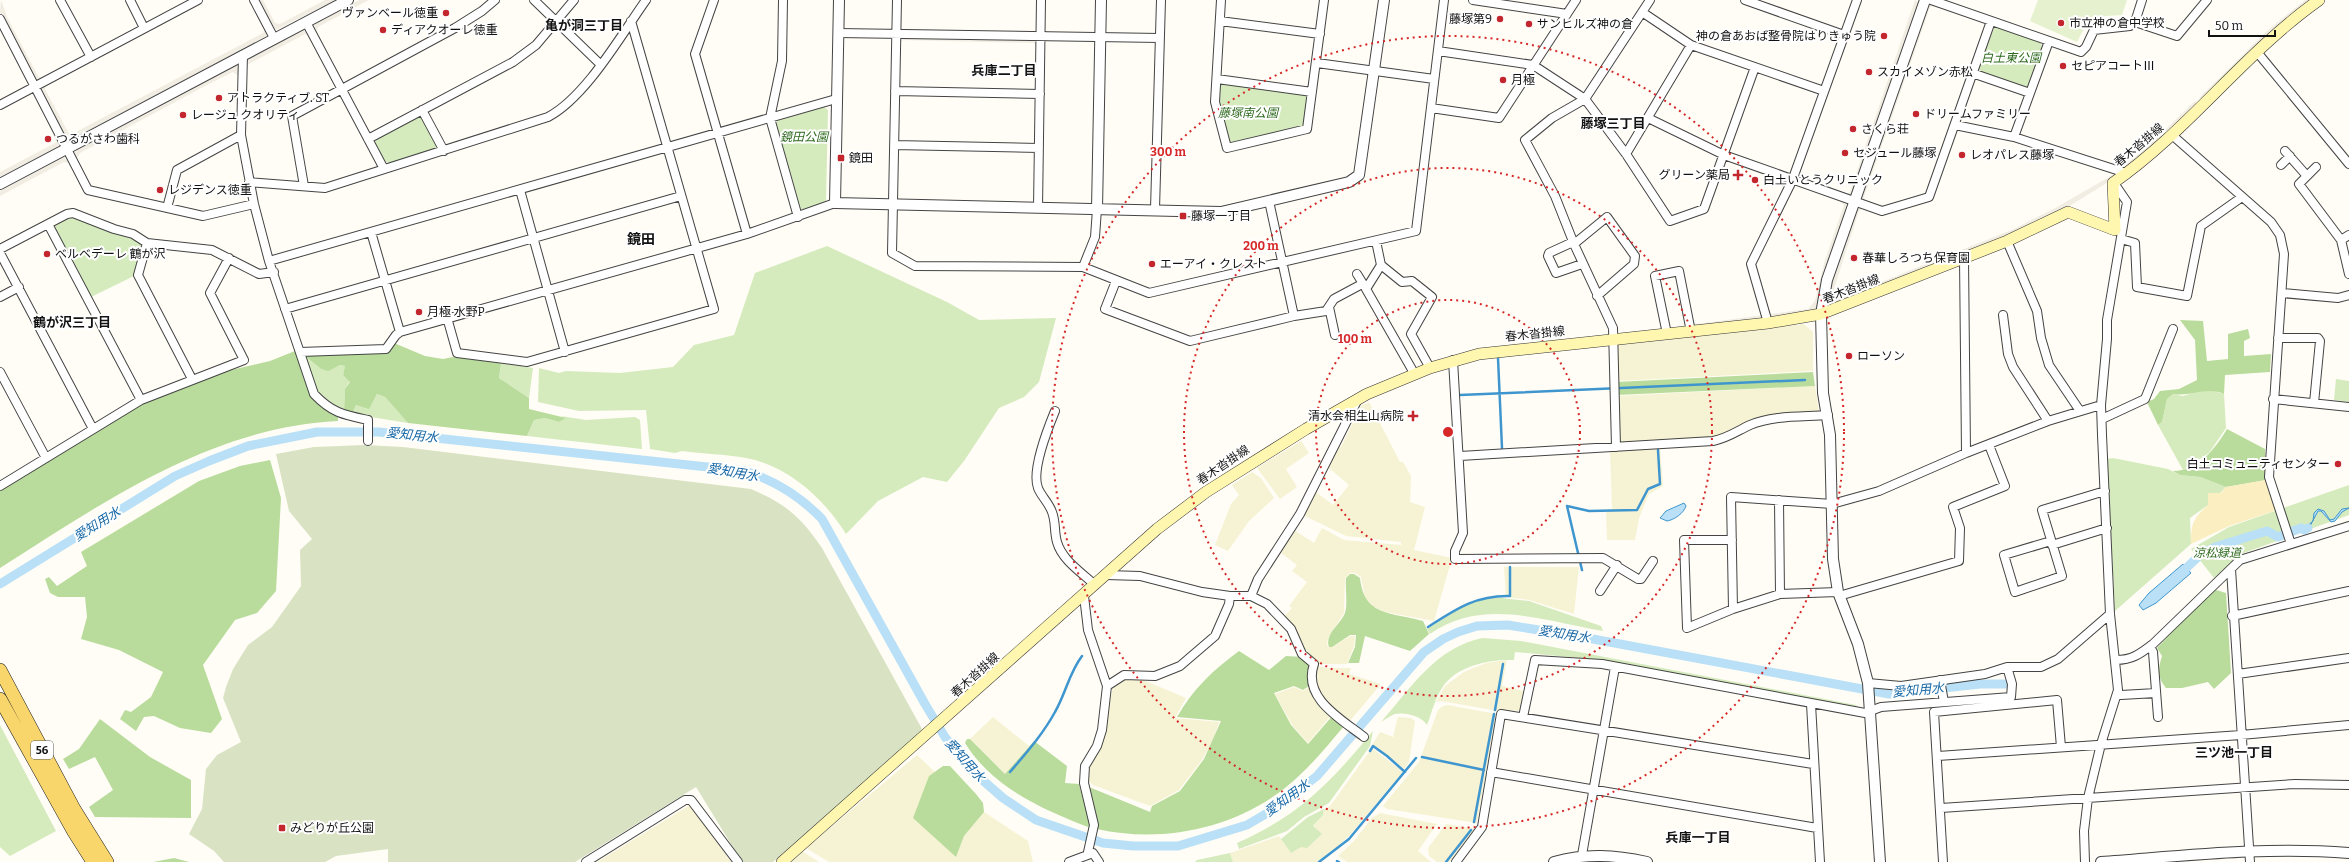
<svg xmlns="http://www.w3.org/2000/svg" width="2349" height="862" font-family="Bitter,'Noto Sans JP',serif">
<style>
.farmland{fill:#f6f3d4}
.green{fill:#d5ebbd}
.forest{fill:#b9dc9c}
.sand{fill:#fbeec1}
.cemetery{fill:#d9e3c4}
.pitch{fill:#e6f2cf}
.plaza{fill:#f1ede2}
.water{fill:#b9e0f7;stroke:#3f96cf}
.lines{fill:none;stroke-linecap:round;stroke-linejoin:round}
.stream{stroke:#3f96cf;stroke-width:2.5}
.canal{stroke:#b9e0f7;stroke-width:9}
.minor-casing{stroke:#444;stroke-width:10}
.tertiary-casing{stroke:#444;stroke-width:12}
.secondary-casing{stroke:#333;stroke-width:12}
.primary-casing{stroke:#222;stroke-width:14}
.minor{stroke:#fff;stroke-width:8}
.tertiary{stroke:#fff;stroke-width:10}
.secondary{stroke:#fff6b0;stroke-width:11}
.primary{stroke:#f9d66b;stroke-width:13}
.ring{fill:none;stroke:#d62828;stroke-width:2;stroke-dasharray:2 4}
.poi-dot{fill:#c4262e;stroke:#fff;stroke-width:1.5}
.labels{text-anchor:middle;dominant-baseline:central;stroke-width:4;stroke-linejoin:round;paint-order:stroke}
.shield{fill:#fff;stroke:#585858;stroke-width:1}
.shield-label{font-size:11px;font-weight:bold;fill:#111}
.poi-label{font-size:12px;fill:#111;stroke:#fff;text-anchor:start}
.park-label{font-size:12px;font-style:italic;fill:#2f6b1f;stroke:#fff}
.street-label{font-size:12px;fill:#111;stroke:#fff}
.neighbourhood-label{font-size:13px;font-weight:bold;fill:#111;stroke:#fff}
.water-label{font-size:13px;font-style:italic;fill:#1768a6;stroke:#fff}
.quarter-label{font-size:14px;font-weight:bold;fill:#111;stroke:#fff}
.centre{fill:#d62828;stroke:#fff;stroke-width:2}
.ring-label{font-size:12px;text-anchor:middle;font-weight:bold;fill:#d62828;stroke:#fff;stroke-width:4;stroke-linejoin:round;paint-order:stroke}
</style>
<rect width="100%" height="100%" fill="#fffdf5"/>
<path class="farmland" d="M1804 324 1813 332V371L1616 381V345L1618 343Z
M1815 386 1819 412 1763 417 1718 439 1641 444 1620 442 1617 439V396Z
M1369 402 1400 462H1403L1411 476 1410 502 1425 507 1414 550 1452 558 1434 621 1385 612 1374 607 1365 598 1361 577 1355 573H1350L1345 578 1344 613 1328 638 1327 644 1328 647H1332L1350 636H1355L1354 646 1347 664H1320L1305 654 1283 618 1292 608 1289 606 1307 582 1292 571 1297 565 1281 553 1294 530 1314 543 1322 528 1344 540 1401 545V542L1346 536 1303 515 1316 492 1333 505 1349 485 1329 468 1337 447H1341L1361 406Z
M1301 441 1309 453 1286 469 1297 487 1280 499 1257 468Z
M1660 446 1663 486 1649 494 1639 518 1635 540H1607L1606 509H1612L1610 451Z
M1252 472 1261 478 1274 498 1249 521 1228 551 1215 545 1231 504 1239 495 1232 485Z
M1504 567H1579L1574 614 1529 600 1506 597Z
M1507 660 1502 686 1524 691 1522 708 1518 711 1500 709 1498 711 1441 701 1436 702 1445 686 1464 672 1486 663Z
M1317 666 1326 668H1351L1349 674 1381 684 1349 722 1322 701 1313 672Z
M1124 677H1136L1186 698 1175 718 1219 722 1213 740 1202 760 1179 790 1150 806 1093 785 1087 780 1090 765 1103 741 1113 686Z
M1311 686 1333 713 1308 743 1292 725 1275 694 1294 687 1303 691Z
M1448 705 1496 714 1477 823 1387 809 1383 806 1419 762 1438 710 1443 706Z
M993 717 1029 746 1005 774 970 739Z
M1398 717 1411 718 1415 721 1409 762 1404 769 1372 745 1380 732 1393 737Z
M1372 748 1403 772 1350 835 1338 846 1317 862H1233L1230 853 1279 836 1291 853 1323 815 1324 809 1330 806Z
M917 755 935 772 929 776 956 857 964 836 984 812 1028 841 1033 862H829L806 848Z
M690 805 731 862H597Z
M1380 813 1437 824 1418 851 1431 862H1347L1338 856 1354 841 1372 818Z
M1446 824 1475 829 1450 862H1437L1429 856 1428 848Z
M802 851 819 862H792Z"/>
<path class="green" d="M1995 26 2040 42 2042 46 2028 87 2024 88 1980 73 1979 66Z
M1222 83 1306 95 1308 99 1303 127 1232 144 1229 142 1220 103V85Z
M824 107 828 110 826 201 804 211 801 209 776 123 778 120Z
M419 116 422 117 437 145 436 149 390 163 384 161 375 143 376 138Z
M68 216 140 242 142 246 134 276 91 297 54 227 56 223Z
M827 246 947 302 979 320 1056 318 1039 382 1024 397 999 408 964 461 947 482 923 477 878 501 846 534C824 499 789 466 746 458 725 454 703 454 682 451L675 453 650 449 646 410 579 411 538 402 539 368 559 373 566 371 620 373 673 367 694 345 734 335 755 273Z
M305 356 321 369 328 370 340 365 345 366 343 375 350 381 345 389 344 412 319 396 309 374Z
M501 363 533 368 529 398 499 378Z
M2336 379 2349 381V402L2334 400Z
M2206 389 2224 394 2226 428 2209 453 2183 470 2158 425 2162 422 2167 399 2173 394 2183 396Z
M377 394 385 397 408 423 352 414 356 405 369 408Z
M561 416 586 420 635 417 640 420 642 449 527 436 534 420 545 418 559 422 565 418Z
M2113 458 2168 469 2180 475 2200 477 2226 487 2208 505 2190 518 2191 544 2115 611 2107 459Z
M2349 485V515L2241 554 2214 578 2191 549 2229 527Z
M1493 597 1529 601 1601 626 1603 631C1545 621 1483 597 1430 634L1427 629C1448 616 1469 600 1493 597Z
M1483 638 1521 641 1856 705 1859 708 1600 660 1515 652 1514 660C1491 659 1459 665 1444 685 1435 697 1432 712 1427 725 1421 716 1406 712 1395 714 1391 715 1385 720 1381 722 1411 688 1436 647 1483 638Z
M0 725 56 831 10 856 0 847Z
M1373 731 1370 746 1329 803 1304 817 1287 831 1239 849 1237 843C1300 815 1330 783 1373 731Z
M1324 809 1323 815 1313 826 1322 834 1307 848 1301 847 1291 853 1281 839 1308 817Z
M1230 853 1233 862H1195L1197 860Z"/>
<path class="forest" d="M2180 320 2203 321 2207 361 2228 359V334L2248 329 2250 338 2244 341V356L2271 354 2270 372 2225 375 2224 394C2206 386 2191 397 2173 394L2167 399 2162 422 2158 425 2147 402 2154 399 2160 391 2179 389 2197 380 2195 340Z
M394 343 425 356 443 359 453 357 501 363 499 378 529 398V409L566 418 559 422 545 418 534 420 527 436 408 423 385 397 377 394 369 409 356 405 352 414 344 412 345 389 350 382 343 375 345 366 340 365 328 371 321 369 305 356 340 353H388Z
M295 351C307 387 305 395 338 417V421C211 427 104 502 0 568V491L144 402 218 373 270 361Z
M1813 372 1815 386 1617 395 1616 382Z
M2227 429 2265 449 2266 480 2226 487 2200 477 2180 475 2173 471C2198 471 2215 449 2227 429Z
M270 460 281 498 276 591 257 613 235 620 203 665 222 719 211 733 180 728 154 716 144 717 136 731 120 719 125 710 131 712 151 697 163 672 119 650 81 639 87 617 85 597H58L50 593 45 579 49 577 57 586 87 566 81 552 199 481 240 466Z
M1350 574H1354L1360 578C1364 617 1392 612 1423 621L1429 634 1410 651 1365 636 1359 663H1348L1355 647 1356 635H1350L1332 647H1329C1324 634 1341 624 1345 613 1348 603 1345 589 1346 578Z
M2216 590 2226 593 2231 673 2214 689 2208 682 2182 688H2166C2157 677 2158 669 2162 656L2157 648 2210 593Z
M1239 651 1269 670 1286 656 1303 657 1312 665 1309 686 1303 690 1294 686 1274 693 1291 725 1308 744 1334 714 1345 725C1328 745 1311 766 1291 783 1239 828 1163 844 1097 829L1089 787 1150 812 1152 806 1180 791 1204 759 1221 721 1177 717C1193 689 1213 670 1239 651Z
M100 719 150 757 191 780V818L95 817 89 807 113 790 95 757 69 769 63 759 79 749Z
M967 739H970L1005 774 1034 741 1067 766 1065 783 1079 784 1090 826 1088 827C1042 809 992 787 965 743Z
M943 766H950L976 794 983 803 984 812 964 836 956 857 913 818 929 776Z
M174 858 189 862H153Z"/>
<path class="sand" d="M2266 480 2277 510 2229 526 2191 544C2191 523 2193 519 2208 505V493H2221L2226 487Z"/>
<path class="cemetery" d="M364 445 403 447 751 489C787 505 800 516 822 548L922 729 919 735 773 862H742L696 787 575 862H388V849L336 856 325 862H224L214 851 189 834 202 809 206 769 217 755 241 742 223 698 226 687 233 669 248 645 272 627 301 586 300 550 312 539 289 511 276 454 314 447Z"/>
<path class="pitch" d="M2038 0H2127L2122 15 2090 17 2077 42 2030 21Z"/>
<path class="plaza" d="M1 0 8 19 38 76 42 78 38 81 34 79 2 17 0 12Z
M259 0H263L275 23 280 24 325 0H335L276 30Z
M359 0H369L318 27 316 32 314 27 316 23Z
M1915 0 1919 3 1852 194 1845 195 1850 192Z
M2305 0H2311L2202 99 2199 98 2267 31Z
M1930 4 1935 5 1930 7 1864 197 1865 201 1861 196 1928 6Z
M265 29 267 34 265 37 75 138 65 136 41 90 46 85 45 89 68 132 72 134 263 33Z
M303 30H306L309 36 305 34 247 65 249 59Z
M903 37 1034 41 1037 42V47L1034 43 903 40 900 43Z
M236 65 239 68V76L233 72 207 85 80 153 76 159 75 153 79 148Z
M2195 101 2197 104 2168 132 2165 130Z
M2160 135 2162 138 2124 168H2122Z
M59 141 58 147 0 177V172Z
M64 157 69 163 64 162 0 196V191Z
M2116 173 2115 178 2071 205 2005 238 1838 303 1830 297 1831 282 1857 208H1863L1859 211 1833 292 1841 298 2014 229 2057 207Z
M1840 201 1848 205 1819 305 1814 311 1808 314 1695 326 1693 322 1697 324 1808 309 1815 301 1825 260 1844 205Z"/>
<path class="water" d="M1684 503 1686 506C1684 513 1674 520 1667 521L1660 518 1666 511Z
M2349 508 2342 512 2335 521 2331 522 2321 511H2318L2309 528 2302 532 2298 530 2297 527 2301 524 2305 528 2313 521 2314 513 2318 509 2324 511 2330 520 2334 519 2342 509Z
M2183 564 2191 573 2156 603 2143 610 2139 605 2149 593Z"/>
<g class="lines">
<path class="stream" d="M1498 358 1502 448
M1460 395 1805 380
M1582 570 1567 506 1589 511 1637 510 1648 489 1660 484 1658 450
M1428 627C1456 609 1476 595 1510 596V567
M1495 710 1503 664
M1370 751 1373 746 1387 756 1405 772
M1422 757 1484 770
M1010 772C1027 752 1043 734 1055 712 1066 693 1069 673 1082 656
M1474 822 1494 714
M1337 861 1339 862
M1319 862 1349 839 1416 758
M1446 862 1471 830"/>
<path class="canal" d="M2179 575 2201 554 2215 547 2267 531 2278 537 2301 528 2304 530 2308 528
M0 584 175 476 209 461 248 446 317 432H379L745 471C776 481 800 496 822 519L925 704 945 737 971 770 1003 798 1036 820 1103 843 1133 846H1178L1247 825 1274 809 1317 776 1424 652 1443 639 1458 632 1477 626 1508 625 1593 639 1889 694 1980 684H2007"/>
<defs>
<path id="minor" d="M60 0 91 57
M130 0 144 28
M254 0 274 38
M534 0 600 64
M714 0 695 54 747 234
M783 0 782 61 770 118 798 217
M897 0 892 253 915 266 1083 267 1095 237 1097 209
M1221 0 1215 102 1227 148 1307 129 1324 0
M1473 0 1567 14
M1745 0 1844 35
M1931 0 2081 52 2086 47 2094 30 2130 26 2135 22 2177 36 2207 0
M1642 12 1691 45 1824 91
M0 19 88 190 203 216 254 204
M1220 21 1320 34
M306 22 384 169
M2135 22 2142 0
M838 33 1160 38
M1438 51 1533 65 1585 99 1626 154 1670 221 1704 209 1755 67
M2257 52 2349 164
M243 55 241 135 254 204 269 261 314 394C332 413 344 415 368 420V441
M1317 63 1434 79
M1972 73 2030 93
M1217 79 1312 92
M895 91 1040 94
M0 105 198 0
M1431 108 1499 118 1576 0
M422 110 444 151
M1648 118 1724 155 1882 211 1929 197 1991 21
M1955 125 2014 137 2049 41
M2172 135 2271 222 2280 235 2284 254 2269 477 2291 544
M2014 137 2126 173
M368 139 513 62 536 45 574 0
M894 145 1039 148
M2285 151 2307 176
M1626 154 1691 45
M2281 165 2290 156
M2316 167 2299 184 2341 240 2349 274
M249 182 325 188 548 117C586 97 621 35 646 0
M304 186 292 116 455 28 482 11 495 0
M520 190 565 352
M167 208 177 170 241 135
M1038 208 1041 0
M1155 209 1161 0
M48 224 141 400
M371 232 400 332 747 234 835 203
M2121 239 2135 243 2137 287 2187 296 2201 226 2242 197
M2341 240 2349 235
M1376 241 1381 265
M2007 241 2037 311 2041 338 2049 365 2080 411
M1573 242 1549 253 1548 256 1556 273 1582 264
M147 243 138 275 192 379
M1574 244 1555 196 1525 140 1552 118 1585 99 1650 0
M0 249 67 214 73 213 114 229 133 234 147 243 212 250 259 274 274 272
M0 253 93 429
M1964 258 1966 453
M269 261 836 99
M1083 267 1149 293 1416 231 1444 0
M1357 274 1365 287
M1116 281 1105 309 1190 341 1294 316 1269 201
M2282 293 2338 298 2349 295
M1597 296 1634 264 1635 256 1607 217 1574 244 1613 328 1616 447
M0 297 19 287
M1329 307 1335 335
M285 309 681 196
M2003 315 2008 354 2013 367 2048 421
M1294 316 1326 311 1334 299 1362 284
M448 321 457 353 527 362 714 309 631 21
M1768 323 1751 264 1792 181 1857 0
M1667 334 1655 276 1679 271 1691 332
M2278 338H2318L2320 341 2314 403
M300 352 386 349 396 335 400 332
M1453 360 1463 533 1455 551V559L1603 558 1638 579H1641L1653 561
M0 372 46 458
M1414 373 1366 289 1381 265 1402 282 1412 281 1432 297 1411 334 1430 368
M2273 399 2349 407
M1055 411C1048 428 1031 470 1038 488 1041 496 1049 503 1052 512 1056 522 1054 532 1057 542 1062 560 1081 572 1095 585
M2102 419 2145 399 2173 329
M1460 456 1713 441C1728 438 1737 431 1750 425 1773 415 1803 417 1828 415
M0 486 141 400 244 360 210 293 229 258
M1779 500 1780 594
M1732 540H1684L1687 628 1733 609 1780 594 1838 592
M2051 541 2004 555 2015 592 2062 576 2042 510 2105 491
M2052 545 2107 528
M2231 569 2250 862
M1106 575 1140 576 1202 592 1230 596H1251L1267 604 1291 629 1302 654 1314 664C1302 698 1341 719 1364 737
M1600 591 1617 565
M1084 596 1088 630 1107 686 1102 730 1097 746 1085 766 1084 783 1094 825 1088 852
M1251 596 1258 579 1300 514 1358 399
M1839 596 1959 561 1960 528 1953 507 2005 486 1989 445
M1733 609 1731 497 1832 504 1879 491 1966 453 2048 421 2101 405
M2232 616 2349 591
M2150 647 2153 652 2158 717
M2116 660C2132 660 2140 654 2153 644L2240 560 2349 526
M2238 674 2349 658
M1940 680 1944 702
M1868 683 1901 686 1985 674 2007 667H2041L2058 659 2110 614
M1107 686 1124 675 1155 676 1180 666 1215 636 1229 604 1230 596
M2117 694 2121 695 2156 693
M1811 704 1820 862
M1523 717 1535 660 1602 664 1865 713 1881 707 2011 697 2012 684 2007 667
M1938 756 2241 735 2349 725
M1491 772 1817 828
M1941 808 2295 784 2349 785
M1582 855 1615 667
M586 862 685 800H691L738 862
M1069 862 1093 853 1099 862
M1456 862 1482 827 1501 714 1813 764
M1943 862 1934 712 2057 700 2061 747
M2085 862 2084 831 2088 798 2101 744 2118 690 2110 614 2102 435 2101 405 2107 339V320L2127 202 2114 183"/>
<path id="tertiary" d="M839 0 835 203 1221 212 1349 182 1359 175 1384 0
M0 184 348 0
M1097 209 1101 0
M1554 862C1586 853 1615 855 1647 862
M1880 862 1868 683 1858 644 1838 592 1833 559 1830 435 1823 393 1821 314 1827 280 1925 0
M2101 862C2183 856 2267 846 2349 853"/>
<path id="secondary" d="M782 862 1157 529 1206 492 1306 429 1367 394 1430 368 1479 354 1768 323 1821 314 2007 241 2068 212 2115 230 2113 183C2189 130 2244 53 2319 0"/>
<path id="primary" d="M0 670 74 809 107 862
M0 699 74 832 93 862"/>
</defs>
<use href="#minor" class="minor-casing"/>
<use href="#tertiary" class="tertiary-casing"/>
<use href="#secondary" class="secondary-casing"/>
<use href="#primary" class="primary-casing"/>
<use href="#minor" class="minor"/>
<use href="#tertiary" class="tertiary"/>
<use href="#secondary" class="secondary"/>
<use href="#primary" class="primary"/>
</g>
<g class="ring">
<circle cx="1448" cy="432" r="132"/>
<circle cx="1448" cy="432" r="264"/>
<circle cx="1448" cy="432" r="396"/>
</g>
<g class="poi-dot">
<circle cx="446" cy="13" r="4"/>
<circle cx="1500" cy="19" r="4"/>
<circle cx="2061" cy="23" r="4"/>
<circle cx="1529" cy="24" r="4"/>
<circle cx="383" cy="30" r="4"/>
<circle cx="1884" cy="36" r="4"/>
<circle cx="2063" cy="66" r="4"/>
<circle cx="1869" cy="72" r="4"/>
<circle cx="1503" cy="80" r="4"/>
<circle cx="219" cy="98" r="4"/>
<circle cx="1916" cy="114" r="4"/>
<circle cx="183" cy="115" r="4"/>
<circle cx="1853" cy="129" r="4"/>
<circle cx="48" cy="139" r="4"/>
<circle cx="1845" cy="153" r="4"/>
<circle cx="1962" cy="155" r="4"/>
<rect x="837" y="154" width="8" height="8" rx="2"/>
<path d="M1736 169h4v4h4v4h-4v4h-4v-4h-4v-4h4z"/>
<circle cx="1755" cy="180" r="4"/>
<circle cx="160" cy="190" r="4"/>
<rect x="1179" y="212" width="8" height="8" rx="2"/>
<circle cx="47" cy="254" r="4"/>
<circle cx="1854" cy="258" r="4"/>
<circle cx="1152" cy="264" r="4"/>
<circle cx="419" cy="312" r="4"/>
<circle cx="1849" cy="356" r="4"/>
<path d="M1411 410h4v4h4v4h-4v4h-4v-4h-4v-4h4z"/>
<circle cx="2338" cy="464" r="4"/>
<rect x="278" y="824" width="8" height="8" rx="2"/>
</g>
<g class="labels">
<rect class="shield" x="31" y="741" width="22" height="18" rx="3"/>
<g class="shield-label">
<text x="42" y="750">56</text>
</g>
<g class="poi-label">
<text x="438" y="13" text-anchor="end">ヴァンベール徳重</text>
<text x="1492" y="19" text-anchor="end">藤塚第9</text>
<text x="2069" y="23">市立神の倉中学校</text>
<text x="1537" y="24">サンヒルズ神の倉</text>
<text x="391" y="30">ディアクオーレ徳重</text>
<text x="1876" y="36" text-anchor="end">神の倉あおば整骨院はりきゅう院</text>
<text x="2071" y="66">セピアコートⅢ</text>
<text x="1877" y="72">スカイメゾン赤松</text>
<text x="1511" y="80">月極</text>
<text x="227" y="98">アトラクティブ. ST</text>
<text x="1924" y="114">ドリームファミリー</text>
<text x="191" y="115">レージュ クオリティ</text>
<text x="1861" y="129">さくら荘</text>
<text x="56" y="139">つるがさわ歯科</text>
<text x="1853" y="153">セジュール藤塚</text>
<text x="1970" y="155">レオパレス藤塚</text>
<text x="849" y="158">鏡田</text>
<text x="1730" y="175" text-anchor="end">グリーン薬局</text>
<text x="1763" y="180">白土いとうクリニック</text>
<text x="168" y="190">レジデンス徳重</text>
<text x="1191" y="216">藤塚一丁目</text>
<text x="55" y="254">ベルベデーレ 鶴が沢</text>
<text x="1862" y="258">春華しろつち保育園</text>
<text x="1160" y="264">エーアイ・クレスト</text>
<text x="427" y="312">月極 水野P</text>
<text x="1857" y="356">ローソン</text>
<text x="1404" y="416" text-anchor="end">清水会相生山病院</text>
<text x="2330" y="464" text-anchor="end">白土コミュニティセンター</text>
<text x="290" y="828">みどりが丘公園</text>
</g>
<g class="park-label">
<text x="2011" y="58">白土東公園</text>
<text x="1248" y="113">藤塚南公園</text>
<text x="804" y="137">鏡田公園</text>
<text x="2217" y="553">涼松緑道</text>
</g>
<g class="street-label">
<text transform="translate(2139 145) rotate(-40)">春木沓掛線</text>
<text transform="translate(1851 289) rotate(-21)">春木沓掛線</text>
<text transform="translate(1535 334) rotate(-6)">春木沓掛線</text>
<text transform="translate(1223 465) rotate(-34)">春木沓掛線</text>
<text transform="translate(975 675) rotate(-42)">春木沓掛線</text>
</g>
<g class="neighbourhood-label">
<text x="584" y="25">亀が洞三丁目</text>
<text x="1004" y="70">兵庫二丁目</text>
<text x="1613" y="123">藤塚三丁目</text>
<text x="72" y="322">鶴が沢三丁目</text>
<text x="2234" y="752">三ツ池一丁目</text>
<text x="1698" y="837">兵庫一丁目</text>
</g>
<g class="water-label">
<text transform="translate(412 435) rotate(6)">愛知用水</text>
<text transform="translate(733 472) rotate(10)">愛知用水</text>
<text transform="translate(97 524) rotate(-32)">愛知用水</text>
<text transform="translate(1564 634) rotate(9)">愛知用水</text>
<text transform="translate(1918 690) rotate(-5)">愛知用水</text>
<text transform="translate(965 760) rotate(49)">愛知用水</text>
<text transform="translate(1287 798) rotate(-36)">愛知用水</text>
</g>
<g class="quarter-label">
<text x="641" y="239">鏡田</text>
</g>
</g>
<circle cx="1448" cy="432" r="6" class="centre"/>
<g class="ring-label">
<text x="1168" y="156">300 m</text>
<text x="1261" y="250">200 m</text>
<text x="1355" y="343">100 m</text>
</g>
<path d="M2209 30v6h66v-6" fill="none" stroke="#111111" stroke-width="2"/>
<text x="2215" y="30" font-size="12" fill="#111111" stroke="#ffffff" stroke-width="3" paint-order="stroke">50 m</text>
</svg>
